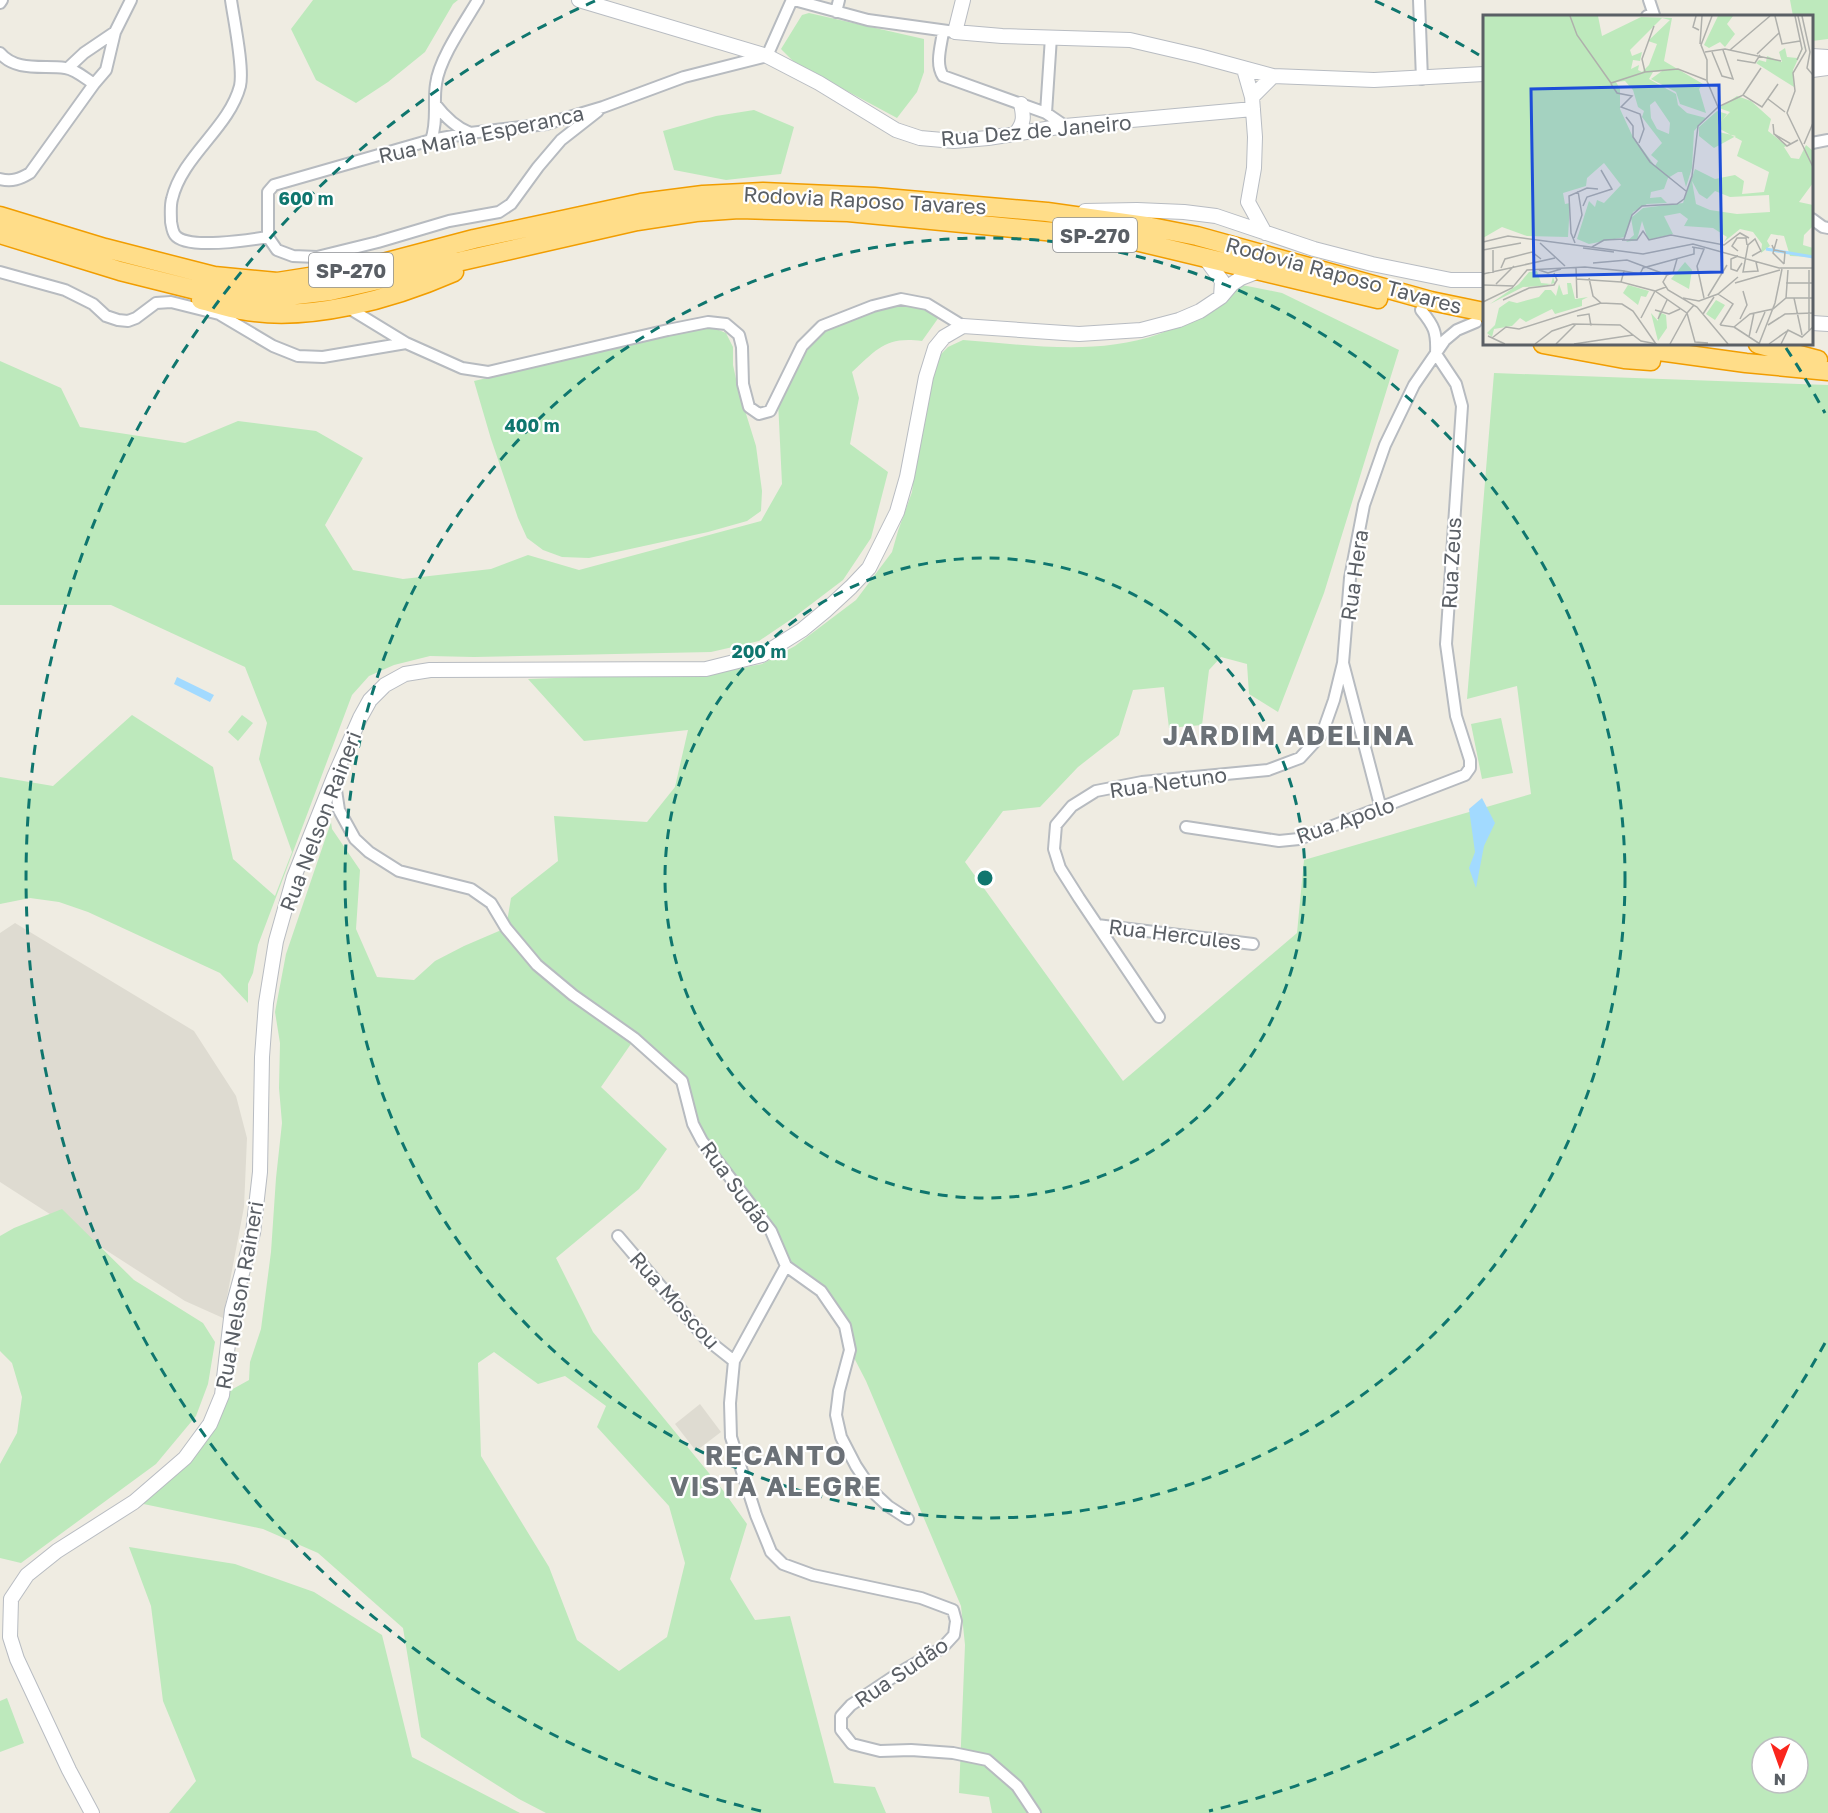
<svg xmlns="http://www.w3.org/2000/svg" width="1828" height="1813" font-family="'Golos Text',sans-serif">
<style>
.education{fill:#dedbd1}
.green{fill:#bde9bc;fill-rule:evenodd}
.water{fill:#a2daff}
.lines{fill:none;stroke-linecap:round;stroke-linejoin:round}
.minor-casing{stroke:#b7bbc0;stroke-width:14}
.secondary-casing{stroke:#b8bcc2;stroke-width:16}
.motorway-casing{stroke:#f19d00;stroke-width:21}
.minor{stroke:#fff;stroke-width:10}
.secondary{stroke:#fff;stroke-width:14}
.motorway{stroke:#ffdd89;stroke-width:18}
.ring{fill:none;stroke:#0f766e;stroke-width:3;stroke-dasharray:10 8}
.labels{text-anchor:middle;dominant-baseline:central;stroke-width:4.5;stroke-linejoin:round;paint-order:stroke}
.shield{fill:#fff;stroke:#8c8f93;stroke-width:1.5}
.shield-label{font-size:20px;font-weight:bold;fill:#5a5f65}
.street-label{font-size:21px;fill:#5a5f65;stroke:#fff}
.district-label{font-size:27px;font-weight:bold;letter-spacing:1.5px;fill:#6b7177;stroke:#fff}
.inset-river{fill:none;stroke:#a2daff;stroke-width:3}
.inset-road{fill:none;stroke:#afb0ac;stroke-width:1.5}
.view{fill:#1d4ed8;fill-opacity:0.15;stroke:#1d4ed8;stroke-width:3}
.inset-edge{fill:none;stroke:#5a5f65;stroke-width:3}
.centre{fill:#0f766e;stroke:#fff;stroke-width:3}
.ring-label{font-size:18px;text-anchor:middle;font-weight:bold;fill:#0f766e;stroke:#fff;stroke-width:4.5;stroke-linejoin:round;paint-order:stroke}
</style>
<rect width="100%" height="100%" fill="#efece2"/>
<path class="education" d="M15 923 194 1031 236 1096 247 1138 244 1207 223 1318 185 1301 0 1182V933Z
M700 1404 721 1432 696 1451 675 1424Z"/>
<path class="green" d="M313 0H458L453 4 425 52 388 82 356 103 316 80 291 29Z
M1790 0H1828V39L1812 41V16H1793Z
M809 13 924 39V72L917 92 897 118 795 63 781 49 802 15Z
M754 110 794 127 781 174 726 180 674 170 663 131 716 116Z
M1242 285 1282 293 1399 350 1324 593 1278 712 1249 694 1247 664 1221 657 1209 670 1202 725 1169 728 1164 687 1133 690 1119 735 1078 767 1040 807 1003 811 965 862 1123 1081 1297 933 1304 860 1531 794 1517 686 1467 699 1494 373 1828 385V1813H992L989 1797 959 1793 965 1645 961 1606 866 1381 850 1350 845 1326 821 1291 786 1266 771 1231 702 1141 682 1081 633 1041 601 1087 667 1149 639 1189 556 1258 593 1332 722 1489 747 1524 730 1579 755 1620 790 1616 834 1783 875 1787 886 1813H546L519 1799 421 1737 403 1628 318 1553 263 1529 134 1502 185 1458 222 1395 249 1380 250 1362 261 1329 271 1252 276 1178 282 1123 279 1088 280 1043 275 1012 286 954 331 822 332 829 360 870 356 929 377 977 414 980 435 961 464 946 506 928 511 898 558 861 554 816 647 822 675 787 688 730 584 741 528 679 720 672 762 664 795 646 856 600 892 552 898 531 912 492 922 401 937 358 948 347 963 340C1028 345 1097 356 1159 334 1190 323 1216 303 1242 285ZM494 1352 538 1384 565 1376 606 1406 597 1427 669 1506 685 1563 667 1637 619 1671 577 1640 549 1567 481 1456 478 1363ZM1762 1747H1798V1783H1762Z
M902 301 928 306 939 317 922 341C886 336 877 349 852 372L859 398 850 444 888 472 871 538 843 580 793 618 759 641 711 652 474 657 430 656 394 665 369 676 352 695 258 945 253 973 248 984V1003L220 973 88 912 59 902 30 898 0 904V777L53 786 132 715 213 767 233 859 275 896 292 852 259 759 267 723 245 667 111 605H0V361L61 388 80 427 185 443 238 421 316 431 363 458 325 525 353 570 403 579 491 569 528 555 579 570 761 521 782 484 778 401 804 348 823 328Z
M709 326 726 333 733 347V365L738 388 756 446 762 491 761 511 747 521 708 532 589 558 562 557 543 550 527 538 518 518 491 439 474 381Z
M242 715 253 723 238 741 228 732Z
M1501 718 1513 773 1482 779 1471 724Z
M62 1209 134 1280 203 1323 215 1342 208 1384 196 1416 156 1464 21 1563 0 1558V1464L17 1433 22 1397 12 1363 0 1351V1236L14 1228Z
M129 1547 235 1564 314 1592 382 1635 412 1757 520 1813H169L196 1781 163 1701 151 1606Z
M7 1698 24 1743 0 1752V1701Z"/>
<path class="water" d="M177 677 214 695 210 702 174 684Z
M1482 798 1495 823 1484 846 1476 888 1469 868 1475 852 1469 809Z"/>
<g class="lines">
<defs>
<path id="minor" d="M231 0C234 21 244 68 240 86 229 128 182 156 172 199 170 206 171 214 171 222 172 226 172 231 175 235 186 250 250 240 268 237
M1419 0 1422 79
M0 3 2 0
M836 12 839 0
M1647 16 1654 15 1649 0
M943 32C941 46 935 64 943 76L1046 113 1065 126
M0 53C16 72 43 65 65 68 75 69 86 79 94 84L106 70 115 32 131 0
M68 68 84 53 115 32
M435 104C445 117 455 127 470 133
M1046 113 1051 37
M431 140C438 122 433 103 436 84 439 59 465 22 478 0
M1812 143 1828 140
M0 179C12 182 20 179 30 173L94 84
M1812 219 1823 227 1828 228
M268 237V192L274 185 431 140 470 133 546 124 603 107 684 77 767 56 791 2 794 0 868 20 955 32
M268 237 277 250 293 256 317 257 378 242 449 221 499 212 511 204 538 167 561 140 598 111
M0 272 65 290 93 304 106 316 118 320 128 321 136 318 156 303 171 302 219 314 273 346 298 356 323 357 406 343 462 368 488 372 668 330 708 322 726 324 739 335 742 347 743 384 749 407 759 414 770 411 802 346 822 326 873 306 901 299 927 304 963 326
M347 307 406 343
M1421 310C1434 326 1437 332 1436 353
M334 777 339 810 355 839 369 852 399 871 471 889 491 903 506 928 537 965 573 995 634 1038 682 1081 693 1124 702 1141 771 1231 786 1266
M1381 809 1343 663 1350 578 1364 505 1385 445 1414 385 1445 340 1457 330 1476 322
M1186 827 1279 841 1299 839 1465 775 1470 768V760L1456 716 1446 644 1462 406 1456 384 1436 354
M1097 925 1253 944
M1159 1017 1079 898 1060 868 1054 849 1056 825 1072 806 1096 791 1142 782 1268 770 1300 758 1322 734 1334 700 1343 663
M618 1236 705 1338 734 1361
M786 1266 734 1361 730 1403 731 1437 756 1515 771 1552 783 1564 813 1575 921 1598 953 1610 956 1621 954 1635 942 1648 902 1671 851 1705 841 1716V1730L852 1744 880 1751 911 1750 953 1753 987 1760 1017 1786 1035 1813
M786 1266 821 1291 845 1326 850 1350 839 1391 836 1415 841 1437 856 1466 874 1493 888 1506 908 1519"/>
<path id="secondary" d="M579 0 767 56 819 83 896 130 920 138 954 141 988 138 1065 126 1253 109
M963 0 955 32 1002 36 1130 40 1199 56 1273 76 1374 80 1484 74
M1812 56 1828 57
M1244 69 1252 97 1255 137 1254 168 1248 202 1265 233
M1812 70 1828 68
M1252 97 1273 76
M1016 133C1024 123 1024 117 1021 104
M1085 211 1137 210 1184 212 1216 216 1314 249 1372 264 1451 280H1484
M1205 258 1222 281 1221 297
M1812 323 1828 324
M92 1813 69 1770 17 1659 10 1637 11 1599 27 1575 57 1551 134 1502 185 1458 210 1424 222 1395 232 1310 253 1233 260 1172 262 1057 266 1003 276 941 294 877 334 777 360 718 370 700 385 685 405 674 430 670 706 669 762 655 802 630 825 611 851 587 869 568 897 512 907 477 926 377 935 348 944 337 963 326 1079 334 1141 330 1179 320 1200 311 1221 297 1232 284 1241 278 1259 271"/>
<path id="motorway" d="M0 216 105 248 214 276 277 282 360 269 474 239 641 203 703 195 763 192 874 197 1047 212 1146 226 1197 236 1431 301 1484 312
M0 234 120 271 200 291 251 296H288L330 291 637 221 696 212 739 209 848 212 1127 239 1378 299
M201 300C214 303 228 308 241 310 308 323 392 299 454 272
M1543 344 1624 359 1651 361
M1608 344 1746 363 1828 371
M1758 344 1818 360"/>
</defs>
<use href="#minor" class="minor-casing"/>
<use href="#secondary" class="secondary-casing"/>
<use href="#motorway" class="motorway-casing"/>
<use href="#minor" class="minor"/>
<use href="#secondary" class="secondary"/>
<use href="#motorway" class="motorway"/>
</g>
<g class="ring">
<circle cx="985" cy="878" r="320"/>
<circle cx="985" cy="878" r="640"/>
<path d="M1825 1343A960 960 0 0 1 1209 1811M761 1811A960 960 0 0 1 595 1M1375 1A960 960 0 0 1 1479 55M1786 348A960 960 0 0 1 1825 413"/>
</g>
<g class="labels">
<g class="shield">
<rect x="1053" y="218" width="84" height="34" rx="4.5"/>
<rect x="309" y="253" width="84" height="34" rx="4.5"/>
</g>
<g class="shield-label">
<text x="1095" y="235">SP-270</text>
<text x="351" y="270">SP-270</text>
</g>
<g class="street-label">
<text transform="translate(1036 130) rotate(-5)">Rua Dez de Janeiro</text>
<text transform="translate(481 134) rotate(-12)">Rua Maria Esperanca</text>
<text transform="translate(865 200) rotate(3)">Rodovia Raposo Tavares</text>
<text transform="translate(1344 275) rotate(15)">Rodovia Raposo Tavares</text>
<text transform="translate(1451 563) rotate(-87)">Rua Zeus</text>
<text transform="translate(1354 575) rotate(-82)">Rua Hera</text>
<text transform="translate(1168 782) rotate(-8)">Rua Netuno</text>
<text transform="translate(1345 820) rotate(-19)">Rua Apolo</text>
<text transform="translate(320 821) rotate(-69)">Rua Nelson Raineri</text>
<text transform="translate(1175 934) rotate(7)">Rua Hercules</text>
<text transform="translate(737 1187) rotate(54)">Rua Sudão</text>
<text transform="translate(239 1295) rotate(-80)">Rua Nelson Raineri</text>
<text transform="translate(675 1300) rotate(48)">Rua Moscou</text>
<text transform="translate(901 1672) rotate(-34)">Rua Sudão</text>
</g>
<g class="district-label">
<text x="1289" y="735">JARDIM ADELINA</text>
<text x="776" y="1455">RECANTO<tspan x="776" dy="31">VISTA ALEGRE</tspan></text>
</g>
</g>
<g transform="translate(1483 15)">
<rect width="330" height="330" fill="#efece2"/>
<path d="M0 1H115L119 21 158 2 189 3 181 46 220 69 216 74 223 98 197 89 193 77 168 64 179 56 170 57 166 64 193 79 195 90 204 98 223 103 211 116 209 153 203 172 199 157H195L185 163 181 174 168 177 167 183 178 182 184 188 164 189 150 197 142 222 106 229 94 224 106 186 112 192 114 185 121 188 138 170 121 148 104 163 103 171 80 178 82 189 87 188 85 222 44 221 19 212 0 223ZM179 3 187 5 165 26 174 29 166 50 159 57 155 55 156 50 148 54 150 45 157 46 159 37 149 41 147 35ZM142 66 150 75 155 92 161 96 159 102 179 128 168 140 175 146 172 151 149 120 137 94V74L133 67ZM172 86 187 108 186 119 174 114 168 103 167 90ZM235 1H250L244 9 252 19 242 32 237 27 226 33 221 30ZM321 31 310 55 311 72 273 48 276 45 283 47 284 41 299 47 296 37 302 33 304 42 314 43ZM254 81 268 86 288 104 285 116 304 131 301 132 308 143 316 144 323 130 330 136V168L316 187 330 190V211L321 220 320 230 330 233V242L307 241 301 221 288 219 284 226 287 231 278 238 279 229 270 217 257 214 241 227 244 222 230 213 201 211 205 204 197 198 181 201 190 219 165 225 159 206 154 225 143 227 151 220 148 203 160 193 200 188 212 154 232 164 252 160 261 166 259 179 281 177 286 157 254 141 259 126 237 114V107L247 97 236 93ZM209 166 216 179 224 184 232 176 247 182 286 180 287 197 254 199 227 195 213 189ZM234 96 244 99 235 110 236 117 253 121 231 133 216 121V112ZM202 247 209 255 206 274 188 264ZM54 256 58 268 68 269 70 262 72 268 60 271 40 272 7 289 36 269 46 257ZM84 268H88L92 284 105 282 99 285V291L72 299 69 294 43 307 37 303 29 311 11 314 9 322 4 318 12 310 16 293 26 286 34 288 56 282 62 275H68L73 281 76 269 80 280 85 279ZM145 270 166 276 163 282 158 281 155 290 140 278ZM233 285 242 290 232 305 223 299ZM176 297 183 300 184 313 175 326 168 298 175 306Z" fill="#bde9bc" fill-rule="evenodd"/>
<path class="inset-river" d="M283 234 330 242"/>
<path class="inset-road" d="M87 1 94 20 128 68 162 57 195 54 223 65M213 1 210 12 216 15M292 1 299 29 317 26M312 1 319 34 314 45M315 1 323 36 310 58 312 76 304 98 330 152M319 1 327 37 324 53 330 60M217 29 219 1M247 35 287 1M222 37 242 34 298 46M229 37 239 61 250 64 240 35M274 39 296 18M254 45 272 48 277 40M162 57 159 44 171 11M128 69 134 78 149 81 138 92 157 99 161 114 156 128M260 80 278 53M285 84 302 97M235 92 260 80 279 92 295 69M143 102 150 111V122L167 147 203 176M290 109 291 119 308 129M292 120 304 131 315 125M321 129 330 108M100 191 104 182 129 174 118 155M91 223 99 200 95 176M294 224 290 238 301 249M139 225H154L160 216 166 225 188 220 241 230 257 218 266 223M0 227 25 221 160 239 210 229 296 253H330M57 228 82 251M92 228 88 218 86 181 104 173 115 174M289 230 291 235 302 237 301 249M109 232 121 225 141 224 149 200 159 191 194 189 201 184 209 161 215 111 235 92 224 66V45L218 30 229 1M209 232 221 234 214 251 221 283M100 233 131 237M0 235 38 228M10 235V258M255 236 249 231 254 223H263L264 230M255 241 248 244V254L254 256 259 248M269 241 278 236 272 224 265 230 260 257 275 256 273 247M110 248 144 245 184 260 180 267 185 275 214 292 245 329M93 252 94 283M18 253 22 244 49 237 58 244M56 255 65 258 78 254M141 256 157 259 160 253 211 239V233M0 259 72 243M184 260 190 258 194 244M106 263 110 281 118 288 139 289 150 296 173 329M93 264 138 267M252 268 297 255M303 268H330M13 269 31 251M0 270 31 271M235 279 250 289 237 310M225 281 244 250M200 283 216 286 235 279 255 262M303 283 305 255M311 283 319 320M20 285 46 273 71 270 74 265 71 258M0 287 29 273 44 255 102 252 141 256 138 267 172 276 204 298 211 290M172 295 186 299 197 294M204 298 212 327 225 328M220 299 231 282M94 301 106 299 108 311M158 303 172 276 183 272M175 304 184 285M257 304 264 290 260 276M237 310 251 312 267 299 290 294 303 283H330M285 310 302 299 330 298M251 312 277 329M326 315V255M273 318 282 297M5 321 22 329M266 322 271 298M9 323 23 312 36 314 118 288M52 329 69 316 90 309 137 310 158 326 174 329M73 329 93 309M91 329 150 320M187 329 204 298M276 329 292 288 299 254M286 329 304 316M298 329 305 315 319 322 330 312"/>
<path class="view" d="M236 70 239 257 51 261 48 74Z"/>
<rect width="330" height="330" class="inset-edge"/>
</g>
<circle cx="985" cy="878" r="9" class="centre"/>
<g class="ring-label">
<text x="306" y="205">600 m</text>
<text x="532" y="432">400 m</text>
<text x="759" y="658">200 m</text>
</g>
<g transform="translate(1780 1765) rotate(181)"><circle r="28" fill="#ffffff" stroke="#bdbfc1" stroke-width="1.5"/>
<path d="M0-4.5L10 22L0 15L-10 22Z" fill="#fa261d"/>
<text y="-9" font-size="16" font-weight="bold" text-anchor="middle" fill="#5a5f65">N</text>
</g>
</svg>
